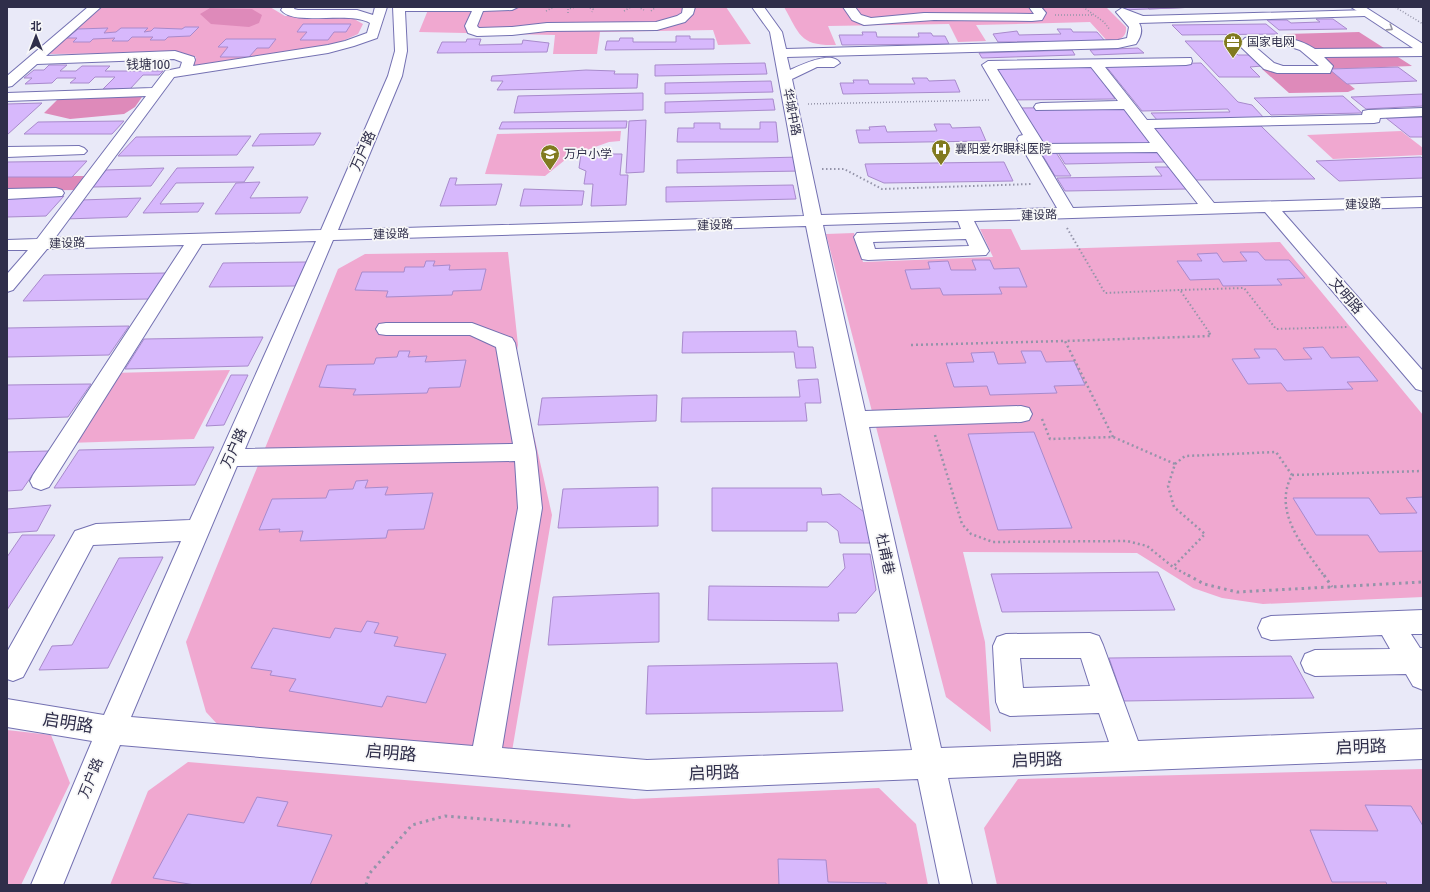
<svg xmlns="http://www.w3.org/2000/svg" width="1430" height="892" font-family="'Fira Sans Condensed','Noto Sans SC',sans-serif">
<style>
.green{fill:#f0a8d0}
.forest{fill:#de8aba}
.building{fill:#d7b8fc;stroke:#a88acc}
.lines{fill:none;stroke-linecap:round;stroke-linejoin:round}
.minor-casing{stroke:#7471b2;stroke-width:2}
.highway-casing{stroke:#7471b2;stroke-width:2}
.path-far3{stroke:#9494a9;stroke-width:1.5;stroke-dasharray:1 2;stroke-linecap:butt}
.path-far2{stroke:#9494a9;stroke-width:2;stroke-dasharray:1.5 2.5;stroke-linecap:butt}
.path-far1{stroke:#9494a9;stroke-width:2.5;stroke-dasharray:2 3;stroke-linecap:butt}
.path{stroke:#9494a9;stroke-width:3;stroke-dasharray:2.5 4;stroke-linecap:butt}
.minor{fill:#fff;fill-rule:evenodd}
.highway{fill:#fff;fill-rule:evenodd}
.oneway{stroke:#9796a4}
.labels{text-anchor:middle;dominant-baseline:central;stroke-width:3.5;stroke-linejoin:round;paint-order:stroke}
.far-poi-label{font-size:12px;fill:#2f2e4a;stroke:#f8f8f8;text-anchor:start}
.far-street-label{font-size:12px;fill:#2f2e4a;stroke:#f8f8f8}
.far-neighbourhood-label{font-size:13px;fill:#2f2e4a;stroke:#f8f8f8}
.street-label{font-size:14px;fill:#2f2e4a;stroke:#f8f8f8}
.near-street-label{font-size:17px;fill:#2f2e4a;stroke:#f8f8f8}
</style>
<rect width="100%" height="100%" fill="#e9e9f8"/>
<path class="green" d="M102 7H270L285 16H349L363 24 358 34 338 43 192 67 196 57 181 53 48 54Z
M477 7H726L751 44 718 45 713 30 600 32 597 54H553L555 35 419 32 428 10Z
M784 7H1106L1126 27C1127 38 1119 40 1109 43L1090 22 976 25 986 41 958 42 949 24 828 26 836 45C800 46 800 35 784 7Z
M621 131 620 141 609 142 570 156 545 176 485 174 497 134Z
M1401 131 1423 148V155L1333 159 1307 135Z
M980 229H1011L1021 250 1280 242 1423 415V597L1263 604 1222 598 1193 588 1137 553 963 552 985 642 991 732 946 697 826 234 854 233 863 262 993 257Z
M508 252 518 345 516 356 552 515 510 763 231 739 206 712 186 642 338 269 365 254Z
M230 370 194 439 67 443 112 373Z
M7 730 51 735 70 783 21 885H7Z
M188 762 634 799 879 788 916 824 928 885H110L148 791Z
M1423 769V885H997L984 828 1018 779Z"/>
<path class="forest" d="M210 8 252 9 262 15 259 23 249 27 211 24 200 14Z
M1359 32 1412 66 1330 69 1355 89 1348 92 1289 93 1262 69 1312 67 1318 64 1286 34Z
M142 93V97L135 107 124 114 70 119 44 113 57 100 65 95Z
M7 176H88L76 190 7 191Z"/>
<path class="building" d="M1119 7H1197L1122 10Z
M1147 7H1197L1149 9Z
M1316 19H1333L1347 29 1279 30 1267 20H1287L1291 23 1320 22Z
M303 24H351L346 32H334L328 40H300L307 32H297Z
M1266 24 1278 34 1182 35 1172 25Z
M185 27H199L190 36 168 37 165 40H150L153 37H132L128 41H112L115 38 93 39 90 42H73L77 38H67L78 29 108 28 104 33 116 32 121 28H148L144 32 151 31 154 28 182 29Z
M1057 29H1071L1073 32H1097L1105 41 998 42 993 34 1017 31 1019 35 1061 34Z
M862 32H876L877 37H919L918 33H931L933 36H945L949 44 842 45 839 35H863Z
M676 36H690V39H714V49L605 50 607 41H619L620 38H633V42H676Z
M226 39H276L269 48H257L249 57H220L228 47H218Z
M467 39H481L479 45 522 44 523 40 549 43 547 52 437 53 442 42H466Z
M1185 41H1224L1238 55H1251L1262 66 1250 67 1260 77H1219Z
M1138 48 1144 53 1094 55 1090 50Z
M1072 50 1075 55 982 58 979 53Z
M765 63 767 74 655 76V65Z
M1201 63 1238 102 1252 105 1265 119 1158 121 1151 113 1230 112 1228 109 1142 111 1105 65Z
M49 65H67L60 71H76L82 66H110L105 71H163L159 75H143L130 89H103L115 77H95L89 83H70L76 78H57L52 83 25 84 32 78H24L34 70H44Z
M1091 65 1115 99 1010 100 992 66Z
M1398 67 1417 81 1347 84 1329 69Z
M586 70 615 71 614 74H638L637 88 497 90 503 81H491L492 76Z
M912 78H927L929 81 955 80 960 92 843 94 840 83H854L853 80H868L869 84H915Z
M771 81 773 92 665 94V83Z
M643 93V110L514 113 518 96Z
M1423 94V106L1366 109 1351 97Z
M1343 96 1362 113 1271 115 1254 98Z
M773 99 775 110 665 113V102Z
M42 103 7 135V104Z
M1126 107 1154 146 1040 147 1019 108Z
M1423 117V137H1410L1386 118Z
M646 120 644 172 626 173 629 121Z
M124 121 112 134H24L38 122Z
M627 121 626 128 499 129 502 122Z
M760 122H776L778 142H677L678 128H694V123H720V129H760Z
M934 124H950L952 128 980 127 986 141 859 143 856 130H870L869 127 885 126 887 132 937 131Z
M1261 126 1315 179 1194 180 1150 128Z
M321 133 314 145 252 146 260 134Z
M251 136 237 155 118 156 136 137Z
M1156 150 1165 162 1065 164 1057 151Z
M1040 151H1055L1071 176H1055Z
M581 154H622L620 175H628L626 205 591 206 593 184H584L586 171 579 168Z
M800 157 802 171 677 173V160Z
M1421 157 1423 159V178L1339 181 1316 161Z
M87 161 72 177H7V162Z
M1004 162 1013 181 884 183 868 176 865 164Z
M254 167 244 182 176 183 160 204 204 203 198 212 143 213 177 168Z
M1155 167H1170L1187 189 1065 191 1057 178 1162 176Z
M164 168 151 186 92 187 106 170Z
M450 178H457L455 185 502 184 496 205 440 206Z
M260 182 250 198 308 197 300 213 215 214 236 183Z
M793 185 796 199 666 202V187Z
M524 189 584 191 582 205 520 206Z
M64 196 46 216 7 217V197Z
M141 198 127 217 65 219 81 200Z
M1240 252H1258L1265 260H1289L1305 278 1277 279 1282 285 1223 286 1219 279 1190 280 1177 261H1202L1197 254 1217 253 1223 262 1247 261Z
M972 260H990L994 269 1019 268 1027 287H999L1002 294 943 295 940 288 911 289 905 270 930 269 928 262 948 261 951 270H976Z
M426 261H435L433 266 450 265 449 270 486 269 481 290 453 291 452 295 386 297 388 291 355 290 362 272H404L405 267H424Z
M307 262 295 286 209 287 223 263Z
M167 273 150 299 23 301 44 275Z
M129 326 109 355 7 357V328Z
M796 331 798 347H813L816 368H796L794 352 682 353 683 332Z
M263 337 248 366 125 369 144 339Z
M1323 347 1331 358 1359 357 1378 381 1347 382 1353 389 1287 391 1281 383 1248 384 1232 359 1260 358 1254 349H1276L1284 360 1312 359 1303 348Z
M399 351H410L408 357 427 356 425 362 466 360 460 387 429 388 427 393 353 395 356 389 319 387 327 365 374 364 376 358 397 357Z
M1021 351H1041L1046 362 1074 361 1085 385 1054 386 1057 393 990 395 987 386 954 387 946 363 974 362 971 353 994 352 998 364 1026 363Z
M231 375H248L224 425 206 426Z
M818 379 821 403H805L807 421 681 422 682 398 800 397 798 380Z
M91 384 68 417 7 419V385Z
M657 395 656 421 538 425 542 398Z
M1034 432 1072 528 998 530 968 434Z
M214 447 195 485 54 488 79 450Z
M49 451 22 490 7 491V452Z
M368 480 365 488 388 487 385 495 433 493 424 529 388 530 386 538 300 541 303 531 279 532 280 529 259 530 272 499 326 498 329 490 353 489 356 481Z
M658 487V526L558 528 563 489Z
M712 488H821L822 495 840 494 868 515 872 543H840L838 531 827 522H807V531H712Z
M1423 497V551L1379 552 1368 535H1316L1293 498H1369L1380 514 1417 513 1406 498Z
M51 505 37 531 7 533V509Z
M22 535H55L7 610V557Z
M843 554H870L876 590 856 613H838L839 621 708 620 709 586 828 587 845 568Z
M163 557 108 668 39 670 52 646 72 645 119 558Z
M1158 572 1175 610 1002 612 991 574Z
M659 593V642L548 645 553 597Z
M367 621 379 623 374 633 398 637 394 646 446 654 426 703 387 696 382 707 289 691 296 679 270 675 272 671 251 668 273 628 330 638 335 628 361 632Z
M1291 656 1314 698 1124 701 1109 658Z
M837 663 843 711 646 714 648 666Z
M257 797 288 802 277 826 332 835 310 885H195L153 878 188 814 244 823Z
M1365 805 1411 806 1423 826V885H1387L1386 882H1332L1310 830 1378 831Z
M778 859 826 860 828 882 886 883V885H779Z"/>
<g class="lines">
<defs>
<path id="minor" d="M88 7H101L46 56 175 51 194 57 195 60 193 66 328 45 345 41 367 33 370 23C349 10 294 27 281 10L283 7H295L294 9 298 10H357L373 15 375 7H387L377 38 354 46 328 53 174 77 55 238 321 230 388 76 395 51 393 7H518L512 10 483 11 477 26 479 28 512 27 547 23 656 22 677 16 682 13 683 7H695L693 14 685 22 657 30 547 31 512 35 477 36 468 33 465 26 472 11H405L407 51 402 76 338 230 804 216 770 32 752 7H764L782 32 786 49 1118 40 1127 38 1129 27 1116 12 1122 8 1143 16 1369 10 1371 12 1369 14 1365 16 1139 23C1143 29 1141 37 1136 44L1118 48 787 57 790 70C801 65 832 50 840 63L834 67H817L792 79 821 215 1057 208 1017 139 1019 136 1023 135 982 65 988 61 1191 58 1192 61 1191 64 1186 65 1105 67 1147 120 1362 115 1363 111 1368 110 1423 108V116L1380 118 1379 122 1374 123 1154 128 1214 203 1423 197V207L1282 211 1423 371V391L1416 389 1265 212 974 221 989 251 986 255 868 260 862 259 854 237 857 233 961 229 958 221 823 225 865 411 1021 406 1029 408 1032 414 1029 420 1021 422 869 427 941 748 1109 742 1099 713 1010 716 1000 712 996 702 993 646 997 637 1006 634 1090 633 1099 636 1103 645 1138 741 1423 729V759L948 778 972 885H940L918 779 647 790 120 745 63 885H31L92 741 7 727V699L104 715 181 541 93 545 23 677 13 681 7 679V652L75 531 96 524 190 520 316 241 202 244 49 487 41 490 33 487 30 481 33 475 184 245 47 249 13 290 7 292V274L28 250H7V240L37 239 146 96 7 101V93L152 88 165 71 180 68 182 62 174 59 37 64 12 86 7 87V76ZM1091 67 1118 101 1041 103 1036 104 1034 107 1036 110 1124 109 1150 143 1044 144 997 69ZM1157 152 1198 204 1073 208 1040 153ZM806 226 912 750 647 760 502 748 542 508 536 452 515 343 512 338 472 323H386L379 324 376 329 379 334 386 335H470L496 347 513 444 245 449 333 240ZM966 239 969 246 875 249 873 242ZM515 461 518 508 473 746 131 717 237 466ZM1020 658H1081L1090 686 1023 688Z
M843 7H855L861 15 871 18 924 13 1034 14 1029 7H1041L1046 13 1042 20 1032 21 934 20 864 25 852 20Z
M1249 37C1273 37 1294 35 1315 49L1423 48V56L1324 57 1333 66 1330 73H1277L1264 69 1241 47 1239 44 1245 38ZM1282 44 1300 50 1319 66H1283L1274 63 1253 45Z
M79 146 84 148 87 151 84 154 7 157V147Z
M56 188 62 190 64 193 62 196 7 199V189Z
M1423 610V634H1411L1420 648H1423V690L1413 686 1406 674 1315 676 1305 672 1301 663 1305 654 1315 650 1390 649 1382 635 1271 640 1262 637 1258 628 1262 619 1271 616Z"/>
<path id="highway" d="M1351 7H1365L1423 44V53L1419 52Z"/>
</defs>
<use href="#minor" class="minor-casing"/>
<use href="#highway" class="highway-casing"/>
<path class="path-far3" d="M587 7 593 9 592 12
M638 7 644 10
M1083 7 1104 22 1110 30
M1395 7 1423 24
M546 11 554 7
M624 11 631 7
M651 11 656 7
M568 13V9L576 7
M1055 15H1094
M808 104 989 100"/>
<path class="path-far2" d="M822 169H844L882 189 1032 184
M1067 228 1105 293 1180 290
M1209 332 1180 290 1244 288 1276 329 1348 327"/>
<path class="path-far1" d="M911 345 1065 341
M1042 419 1050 439 1113 437 1175 464 1168 486 1174 507 1205 534 1173 567
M935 435 962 524 971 534 993 542 1127 541 1147 546 1173 567 1189 576
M1113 437 1065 341 1211 336 1208 331
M1175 464 1185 456 1276 452 1292 475C1272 512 1304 547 1324 576
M1292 475 1423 471"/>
<path class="path" d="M1188 575 1204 584 1237 592 1423 582
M1324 575 1332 587
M366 885 369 874 412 825 445 816 571 826"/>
<use href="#minor" class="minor"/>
<use href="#highway" class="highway"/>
</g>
<defs><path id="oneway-chevron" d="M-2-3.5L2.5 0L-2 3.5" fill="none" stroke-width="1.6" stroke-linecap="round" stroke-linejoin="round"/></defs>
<use class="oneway" href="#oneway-chevron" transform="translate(1390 28) rotate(33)"/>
<defs>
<symbol id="office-pin" viewBox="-11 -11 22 30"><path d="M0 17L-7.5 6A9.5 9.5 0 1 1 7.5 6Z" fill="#817a1f" stroke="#f8f8f8"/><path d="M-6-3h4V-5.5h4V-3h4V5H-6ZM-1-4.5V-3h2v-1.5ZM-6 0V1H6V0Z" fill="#fff"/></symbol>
<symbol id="hospital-pin" viewBox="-11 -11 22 30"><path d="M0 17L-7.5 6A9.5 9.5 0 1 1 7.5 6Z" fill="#817a1f" stroke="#f8f8f8"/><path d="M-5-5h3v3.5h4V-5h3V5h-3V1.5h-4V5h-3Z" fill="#fff"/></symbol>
<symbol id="school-pin" viewBox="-11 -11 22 30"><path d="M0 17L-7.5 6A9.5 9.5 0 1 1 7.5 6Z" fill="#817a1f" stroke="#f8f8f8"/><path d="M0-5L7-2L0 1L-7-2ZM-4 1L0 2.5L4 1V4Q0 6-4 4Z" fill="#fff"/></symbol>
</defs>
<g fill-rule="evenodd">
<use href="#office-pin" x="1222" y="31" width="22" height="30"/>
<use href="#hospital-pin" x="930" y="138" width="22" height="30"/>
<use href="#school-pin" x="539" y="143" width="22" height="30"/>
</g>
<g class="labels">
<g class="far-poi-label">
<text x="1247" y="42">国家电网</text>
<text x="955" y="149">襄阳爱尔眼科医院</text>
<text x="564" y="154">万户小学</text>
</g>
<g class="far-street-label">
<text transform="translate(792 112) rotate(79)">华城中路</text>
<text transform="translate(1363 204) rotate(-2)">建设路</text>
<text transform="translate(1039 215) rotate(-2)">建设路</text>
<text transform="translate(715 225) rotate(-2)">建设路</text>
<text transform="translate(391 234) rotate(-2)">建设路</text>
<text transform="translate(67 243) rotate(-2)">建设路</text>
</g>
<g class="far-neighbourhood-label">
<text x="148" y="64">钱塘100</text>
</g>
<g class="street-label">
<text transform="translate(363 151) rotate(-67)">万户路</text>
<text transform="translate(1346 296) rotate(49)">文明路</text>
<text transform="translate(234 448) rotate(-66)">万户路</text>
<text transform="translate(885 554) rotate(78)">杜甫巷</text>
<text transform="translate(91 778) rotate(-68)">万户路</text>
</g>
<g class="near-street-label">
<text transform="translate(68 723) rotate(9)">启明路</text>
<text transform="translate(1361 747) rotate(-2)">启明路</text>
<text transform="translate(391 753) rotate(5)">启明路</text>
<text transform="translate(1037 760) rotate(-2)">启明路</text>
<text transform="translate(714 773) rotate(-2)">启明路</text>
</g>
</g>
<rect width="1430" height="892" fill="none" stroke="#2f2e4a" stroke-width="16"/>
<g transform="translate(36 36)" stroke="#f8f8f8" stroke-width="3" paint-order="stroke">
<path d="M0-3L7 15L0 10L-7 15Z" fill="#2f2e4a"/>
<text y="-6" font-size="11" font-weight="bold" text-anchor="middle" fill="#2f2e4a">北</text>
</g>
</svg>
